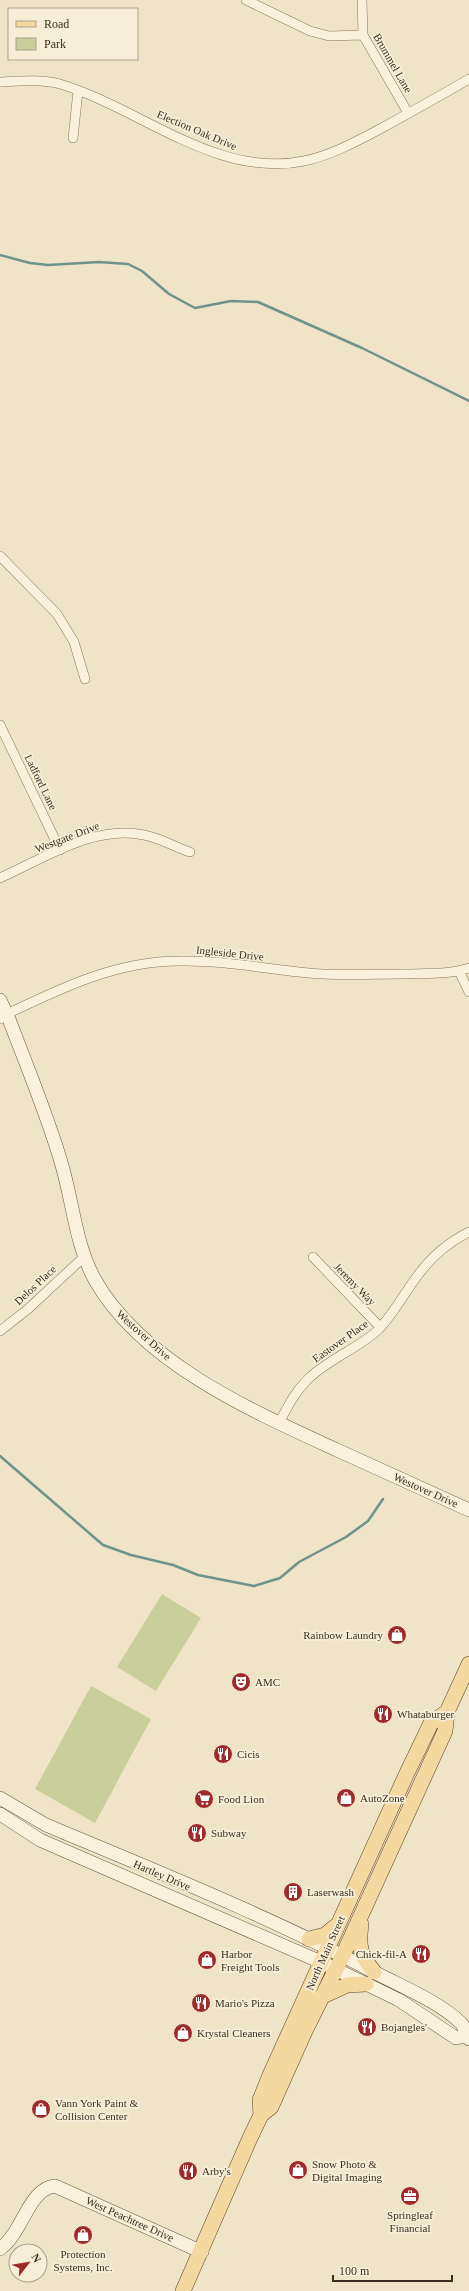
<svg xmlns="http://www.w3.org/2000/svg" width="469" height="2291" font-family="'Times New Roman',serif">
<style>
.green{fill:#c9cf9b}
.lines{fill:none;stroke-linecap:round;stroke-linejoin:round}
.stream{stroke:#6f938a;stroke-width:2.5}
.street-casing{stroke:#8d765c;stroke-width:10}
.secondary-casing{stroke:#6f573f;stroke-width:14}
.primary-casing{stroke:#5b4430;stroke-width:16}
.street{stroke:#faf1dc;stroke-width:9}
.secondary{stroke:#faf1dc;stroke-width:13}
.primary{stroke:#f3d9a0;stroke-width:15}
.labels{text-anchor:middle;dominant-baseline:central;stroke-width:3.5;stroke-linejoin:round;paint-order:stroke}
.street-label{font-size:11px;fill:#3d2e20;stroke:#f7eed8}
.poi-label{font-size:11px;fill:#3d2e20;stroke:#f7eed8;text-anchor:start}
</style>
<rect width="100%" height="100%" fill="#f0e4c8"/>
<path class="green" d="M162 1594 201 1618 156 1691 117 1667Z
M91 1686 151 1719 95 1823 35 1789Z"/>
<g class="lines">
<path class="stream" d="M0 255 30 263 48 265 99 262 128 264 142 271 169 294 195 308 231 301 258 302 362 348 469 401
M0 1456 103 1545 131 1555 173 1565 198 1575 254 1586 280 1578 299 1562 346 1537 368 1521 383 1499"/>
<defs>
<path id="street" d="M246 0 310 31 329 36 363 35
M362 0 363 35 408 113
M0 82C19 81 42 79 60 84 140 108 217 179 304 161 332 155 357 141 382 128 411 112 440 96 469 79
M73 138 78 91
M0 556 57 614 74 642 85 679
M0 725 60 850
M0 878C43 859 94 824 144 835 160 838 175 847 190 852
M459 971 469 992
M0 1019 7 1014C61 988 117 961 179 961 222 960 266 969 309 973 340 976 371 974 403 974 425 973 448 975 469 968
M313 1257 380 1327
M0 1331 28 1309 85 1256
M279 1423C287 1408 294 1393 307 1380 328 1359 358 1349 379 1329 395 1312 405 1292 418 1275 432 1256 449 1242 469 1232"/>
<path id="secondary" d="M0 1000 9 1019C27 1067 47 1114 61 1162 73 1201 75 1244 95 1280 142 1363 254 1412 337 1450 381 1470 425 1490 469 1510
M0 1798 46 1825C158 1872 271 1917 378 1974 405 1988 439 2002 461 2023 466 2028 464 2035 469 2039
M0 1814 40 1840 321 1962 399 2000 456 2038 466 2036
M0 2249C24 2231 28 2189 55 2186L202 2252"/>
<path id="primary" d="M361 1924C358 1947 360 1954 374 1972
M309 1939 325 1935 336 1926
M321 1997 347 1985 366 1984
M261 2115 260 2100 270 2075 407 1773 431 1723 447 1712
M183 2291 250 2138 261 2115 271 2107 305 2031 343 1955 445 1731 447 1712 469 1664"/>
</defs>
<use href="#street" class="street-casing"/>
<use href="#secondary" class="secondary-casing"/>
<use href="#primary" class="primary-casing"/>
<use href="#street" class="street"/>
<use href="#secondary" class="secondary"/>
<use href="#primary" class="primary"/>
</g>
<defs>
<symbol id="shop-disc" viewBox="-11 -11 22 22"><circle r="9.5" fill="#9e2a2b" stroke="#f7eed8"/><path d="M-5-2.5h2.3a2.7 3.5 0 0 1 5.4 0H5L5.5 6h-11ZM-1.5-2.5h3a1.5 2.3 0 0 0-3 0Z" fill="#fff"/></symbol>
<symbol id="theatre-disc" viewBox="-11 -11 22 22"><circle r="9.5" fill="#9e2a2b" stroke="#f7eed8"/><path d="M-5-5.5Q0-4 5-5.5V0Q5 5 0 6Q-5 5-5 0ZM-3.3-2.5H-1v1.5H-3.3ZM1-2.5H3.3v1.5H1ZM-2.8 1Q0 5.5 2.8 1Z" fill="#fff"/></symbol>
<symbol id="restaurant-disc" viewBox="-11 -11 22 22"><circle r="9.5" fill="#9e2a2b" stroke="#f7eed8"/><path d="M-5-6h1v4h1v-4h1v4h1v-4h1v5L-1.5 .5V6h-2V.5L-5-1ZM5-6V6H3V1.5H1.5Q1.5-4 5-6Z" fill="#fff"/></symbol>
<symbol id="supermarket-disc" viewBox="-11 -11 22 22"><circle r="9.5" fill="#9e2a2b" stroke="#f7eed8"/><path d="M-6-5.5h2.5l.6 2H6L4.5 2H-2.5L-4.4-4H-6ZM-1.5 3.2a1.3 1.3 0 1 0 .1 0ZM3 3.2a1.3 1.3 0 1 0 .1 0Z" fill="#fff"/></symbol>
<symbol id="building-disc" viewBox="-11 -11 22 22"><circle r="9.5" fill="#9e2a2b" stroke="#f7eed8"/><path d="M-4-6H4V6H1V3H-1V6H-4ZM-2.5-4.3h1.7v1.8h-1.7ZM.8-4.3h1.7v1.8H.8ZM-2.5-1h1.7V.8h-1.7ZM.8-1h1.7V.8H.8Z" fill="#fff"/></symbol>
<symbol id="office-disc" viewBox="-11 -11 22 22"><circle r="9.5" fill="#9e2a2b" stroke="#f7eed8"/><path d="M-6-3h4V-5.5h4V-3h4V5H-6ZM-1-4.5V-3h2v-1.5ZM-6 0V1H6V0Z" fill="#fff"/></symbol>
</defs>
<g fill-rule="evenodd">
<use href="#shop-disc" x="386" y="1624" width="22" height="22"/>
<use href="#theatre-disc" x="230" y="1671" width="22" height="22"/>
<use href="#restaurant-disc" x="372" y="1703" width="22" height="22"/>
<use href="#restaurant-disc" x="212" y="1743" width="22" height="22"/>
<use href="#shop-disc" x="335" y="1787" width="22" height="22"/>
<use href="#supermarket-disc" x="193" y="1788" width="22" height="22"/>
<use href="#restaurant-disc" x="186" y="1822" width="22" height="22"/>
<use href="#building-disc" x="282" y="1881" width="22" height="22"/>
<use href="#restaurant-disc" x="410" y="1943" width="22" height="22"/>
<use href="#shop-disc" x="196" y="1949" width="22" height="22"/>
<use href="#restaurant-disc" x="190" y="1992" width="22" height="22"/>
<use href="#restaurant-disc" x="356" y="2016" width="22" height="22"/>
<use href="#shop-disc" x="172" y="2022" width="22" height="22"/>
<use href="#shop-disc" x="30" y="2098" width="22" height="22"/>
<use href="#shop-disc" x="287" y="2159" width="22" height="22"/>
<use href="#restaurant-disc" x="177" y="2160" width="22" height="22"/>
<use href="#office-disc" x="399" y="2185" width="22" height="22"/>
<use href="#shop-disc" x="72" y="2224" width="22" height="22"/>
</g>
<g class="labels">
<g class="street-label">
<text transform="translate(393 63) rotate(60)">Brummel Lane</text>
<text transform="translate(197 130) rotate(23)">Election Oak Drive</text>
<text transform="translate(41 782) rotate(64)">Ladford Lane</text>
<text transform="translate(67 837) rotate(-21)">Westgate Drive</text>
<text transform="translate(230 953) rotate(6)">Ingleside Drive</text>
<text transform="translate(355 1284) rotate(46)">Jeremy Way</text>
<text transform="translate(35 1285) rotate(-43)">Delos Place</text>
<text transform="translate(144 1335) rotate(42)">Westover Drive</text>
<text transform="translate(340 1341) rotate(-35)">Eastover Place</text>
<text transform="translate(426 1490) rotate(24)">Westover Drive</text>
<text transform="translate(162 1875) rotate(23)">Hartley Drive</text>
<text transform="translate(325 1953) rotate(-66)">North Main Street</text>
<text transform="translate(130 2219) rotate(24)">West Peachtree Drive</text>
</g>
<g class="poi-label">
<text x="383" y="1635" text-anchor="end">Rainbow Laundry</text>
<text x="255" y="1682">AMC</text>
<text x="397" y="1714">Whataburger</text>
<text x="237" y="1754">Cicis</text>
<text x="360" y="1798">AutoZone</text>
<text x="218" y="1799">Food Lion</text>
<text x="211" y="1833">Subway</text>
<text x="307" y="1892">Laserwash</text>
<text x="221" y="1954">Harbor<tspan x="221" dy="13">Freight Tools</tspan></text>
<text x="407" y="1954" text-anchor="end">Chick-fil-A</text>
<text x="215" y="2003">Mario's Pizza</text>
<text x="381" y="2027">Bojangles'</text>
<text x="197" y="2033">Krystal Cleaners</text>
<text x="55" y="2103">Vann York Paint &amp;<tspan x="55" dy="13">Collision Center</tspan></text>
<text x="312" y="2164">Snow Photo &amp;<tspan x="312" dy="13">Digital Imaging</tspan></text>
<text x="202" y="2171">Arby's</text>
<text x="410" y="2215" text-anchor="middle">Springleaf<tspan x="410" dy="13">Financial</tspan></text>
<text x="83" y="2254" text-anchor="middle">Protection<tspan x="83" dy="13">Systems, Inc.</tspan></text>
</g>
</g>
<rect x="8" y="8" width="130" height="52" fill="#f7eed8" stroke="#ada18e"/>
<rect x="16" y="21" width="20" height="6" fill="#f3d9a0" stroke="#ada18e"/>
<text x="44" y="28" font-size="12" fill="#3d2e20">Road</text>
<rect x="16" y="38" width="20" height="12" fill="#c9cf9b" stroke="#ada18e"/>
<text x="44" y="48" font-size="12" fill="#3d2e20">Park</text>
<g transform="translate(28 2263) rotate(59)"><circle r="19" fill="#f7eed8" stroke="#ada18e"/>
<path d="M0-3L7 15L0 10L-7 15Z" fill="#9e2a2b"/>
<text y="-6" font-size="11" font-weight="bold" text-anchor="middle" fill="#3d2e20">N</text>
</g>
<path d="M333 2275v6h119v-6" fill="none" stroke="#3d2e20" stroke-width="2"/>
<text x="339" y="2275" font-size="12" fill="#3d2e20" stroke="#f7eed8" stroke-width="3" paint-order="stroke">100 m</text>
</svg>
